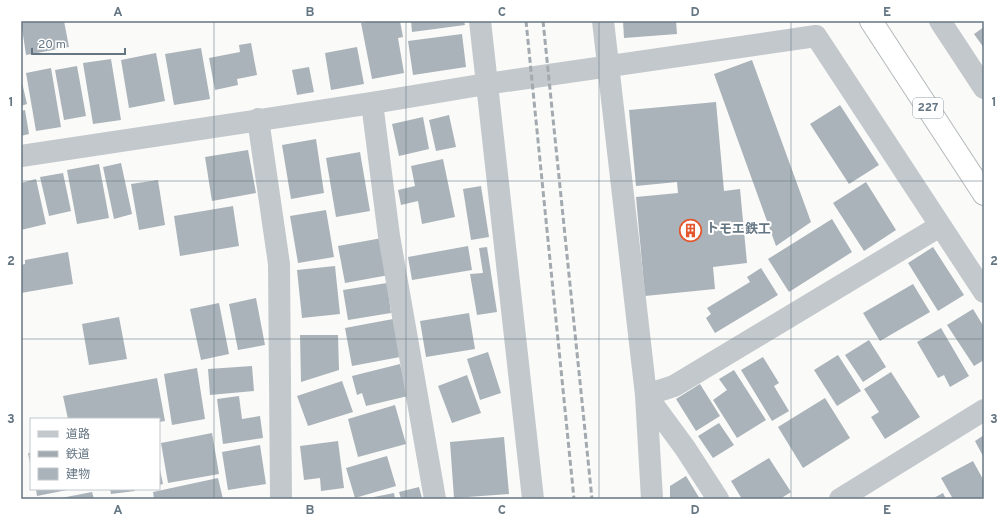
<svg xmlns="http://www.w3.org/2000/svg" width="1005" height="520" font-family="Overpass,'Noto Sans JP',sans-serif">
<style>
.building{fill:#aab3b9}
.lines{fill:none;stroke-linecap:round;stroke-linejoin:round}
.highway-casing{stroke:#b4b9bd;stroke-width:24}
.minor{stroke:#c3c8cc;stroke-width:22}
.highway{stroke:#fff;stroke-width:22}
.rail{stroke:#a2aab0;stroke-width:3;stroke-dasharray:6 3;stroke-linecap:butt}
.grid{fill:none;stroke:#657683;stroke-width:1;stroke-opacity:0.55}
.labels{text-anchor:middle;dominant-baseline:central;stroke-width:4;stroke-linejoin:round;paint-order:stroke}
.shield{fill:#fff;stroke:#939fa8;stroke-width:1}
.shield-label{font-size:12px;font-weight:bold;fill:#657683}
.poi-label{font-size:13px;font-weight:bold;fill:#657683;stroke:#fff;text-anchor:start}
.neatline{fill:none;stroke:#657683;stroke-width:1.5}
.grid-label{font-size:13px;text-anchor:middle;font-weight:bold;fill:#657683}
</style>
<rect width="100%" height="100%" fill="#fafaf8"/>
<path class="building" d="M21 21H64L69 47 26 55Z
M374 21H400L403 37 398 38 404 73 372 79 361 23Z
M411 21H464L465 25 412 32Z
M623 21H676L677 34 624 38Z
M984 27V48L974 34Z
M462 34 466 67 413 75 408 41Z
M251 43 257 75 237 79 238 85 215 90 209 58 240 52 239 45Z
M357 47 364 84 331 90 325 53Z
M201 48 210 99 174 105 165 54Z
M156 53 165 101 129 108 121 60Z
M111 59 121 120 93 124 83 63Z
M752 60 811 222 776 246 714 74Z
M77 66 86 116 64 120 55 70Z
M309 67 314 92 297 95 292 70Z
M51 68 61 127 36 131 26 73Z
M21 78 27 104 21 106Z
M716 102 724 191 740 189 747 263 713 267 715 289 645 296 636 197 678 193 677 182 636 186 629 110Z
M840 105 879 165 849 184 810 124Z
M25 110 29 134 21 136V111Z
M449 115 456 147 436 151 429 120Z
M423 117 429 149 399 156 392 124Z
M316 139 324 193 291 199 282 145Z
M248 150 256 193 212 201 205 157Z
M360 152 370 211 336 217 326 158Z
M443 159 455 217 422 224 418 201 401 205 398 190 415 186 411 166Z
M121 163 132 214 114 219 103 167Z
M99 164 109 218 77 224 67 170Z
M63 173 71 211 49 216 40 177Z
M36 179 46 224 21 230V183Z
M158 180 165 225 139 230 131 184Z
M866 182 896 230 864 251 833 203Z
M481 186 489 237 471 240 463 189Z
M233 206 239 246 180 256 174 216Z
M326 210 334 257 298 263 290 216Z
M832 219 852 252 789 292 768 259Z
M382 238 389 275 345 283 338 246Z
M468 246 472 270 412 280 408 257Z
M487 247 497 312 477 315 470 274 483 273 479 248Z
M933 247 964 295 938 311 908 263Z
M68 252 73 284 21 293V265L25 264V260Z
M335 266 340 314 302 318 297 270Z
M761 268 778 295 715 333 706 318 711 314 707 308 750 282 747 277Z
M387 283 391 313 348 320 343 290Z
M913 284 930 312 880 341 863 313Z
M256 298 265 345 238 350 229 304Z
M219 303 229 354 201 360 190 309Z
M973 309 984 327V360L974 366 947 325Z
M469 313 475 349 426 357 420 321Z
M119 317 127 359 89 365 82 324Z
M393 319 400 357 352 366 345 328Z
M941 328 969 376 950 387 944 375 938 378 917 342Z
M300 335H338L339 370 301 382Z
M869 340 886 367 863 382 845 355Z
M488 352 501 393 480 400 467 359Z
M838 355 861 391 837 406 814 370Z
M763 357 779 383 774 386 789 411 772 421 741 370Z
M400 364 408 396 366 406 362 393 357 395 352 376Z
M252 366 254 391 210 395 208 369Z
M197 368 205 419 172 425 164 374Z
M734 370 766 420 737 438 713 400 727 390 719 379Z
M891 372 920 417 885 439 871 417 879 412 864 389Z
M467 375 481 413 452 423 438 386Z
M157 378 165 421 159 422V419H68L63 396Z
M342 381 353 412 308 426 297 396Z
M700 384 720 416 696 431 676 399Z
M239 396 242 419 260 416 263 438 223 444 217 399Z
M825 398 850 438 803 468 778 427Z
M395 405 406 444 358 457 348 419Z
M719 423 734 445 713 458 698 436Z
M212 433 219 474 168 483 161 443Z
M984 435V458L975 441Z
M504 437 509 494 454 498 450 442Z
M338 441 344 488 321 491 320 478 304 480 300 446Z
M260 445 266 484 228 490 222 452Z
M28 453H31V463H30Z
M387 456 396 486 355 498 346 468Z
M769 458 791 492 780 499H742L731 481Z
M973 461 984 481V499H953L941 478Z
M159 465 163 484 159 485Z
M686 476 700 499H670V486Z
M218 478 223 499H154L153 492Z
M419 487 422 498 401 499 399 492Z
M36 489H67V490L37 496Z
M110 489H134L135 491 111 494Z
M92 492 94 499H61V498Z
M394 493 395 499H369V498Z
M943 493 946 499H932Z"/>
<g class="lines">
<defs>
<path id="highway" d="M871 21 984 194"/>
</defs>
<use href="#highway" class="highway-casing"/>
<path class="minor" d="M480 21 533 499
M603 21 646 395 652 499
M940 21 984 88
M372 103 389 236 435 499
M258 119 279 264 281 499
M21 156 372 103 486 84 816 36 984 292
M718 499 685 448 646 395 674 386 940 226
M840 499 984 410"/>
<use href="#highway" class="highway"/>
<path class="rail" d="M526 21 574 499
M543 21 592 499"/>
</g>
<path class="grid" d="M214 21V499M406 21V499M599 21V499M791 21V499M21 181H984M21 339H984"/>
<defs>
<symbol id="building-ring" viewBox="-11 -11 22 22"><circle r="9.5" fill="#fff" stroke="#e4572e" stroke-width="1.5"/><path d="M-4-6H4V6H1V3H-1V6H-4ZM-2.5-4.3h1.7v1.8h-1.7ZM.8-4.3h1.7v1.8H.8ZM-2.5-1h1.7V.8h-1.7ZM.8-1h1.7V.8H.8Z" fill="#e4572e"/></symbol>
</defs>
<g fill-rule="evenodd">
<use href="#building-ring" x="678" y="218" width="25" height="25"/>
</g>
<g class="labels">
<rect class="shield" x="913" y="98" width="30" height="20" rx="3"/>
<g class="shield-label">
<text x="928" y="108">227</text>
</g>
<g class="poi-label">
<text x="706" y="230">トモエ鉄工</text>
</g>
</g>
<rect width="1005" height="520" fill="none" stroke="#ffffff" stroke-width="44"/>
<rect x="30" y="418" width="130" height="72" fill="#ffffff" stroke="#c1c8cd"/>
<rect x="38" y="431" width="20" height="6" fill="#c3c8cc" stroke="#c1c8cd"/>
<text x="66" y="438" font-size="12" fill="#657683">道路</text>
<rect x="38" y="451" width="20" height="6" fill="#a2aab0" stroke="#c1c8cd"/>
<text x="66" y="458" font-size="12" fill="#657683">鉄道</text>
<rect x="38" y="468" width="20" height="12" fill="#aab3b9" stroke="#c1c8cd"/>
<text x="66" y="478" font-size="12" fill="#657683">建物</text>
<path d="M32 48v6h93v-6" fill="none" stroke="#657683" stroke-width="2"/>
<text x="38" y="48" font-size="12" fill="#657683" stroke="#ffffff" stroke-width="3" paint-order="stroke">20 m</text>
<rect x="22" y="22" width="961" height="476" class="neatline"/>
<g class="grid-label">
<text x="118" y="16">A</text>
<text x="310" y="16">B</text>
<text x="502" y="16">C</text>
<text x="695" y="16">D</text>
<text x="887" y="16">E</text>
<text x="11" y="106">1</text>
<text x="994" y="106">1</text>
<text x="11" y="265">2</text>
<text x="994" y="265">2</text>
<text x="11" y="423">3</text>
<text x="994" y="423">3</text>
<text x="118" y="514">A</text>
<text x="310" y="514">B</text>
<text x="502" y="514">C</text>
<text x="695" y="514">D</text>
<text x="887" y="514">E</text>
</g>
</svg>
